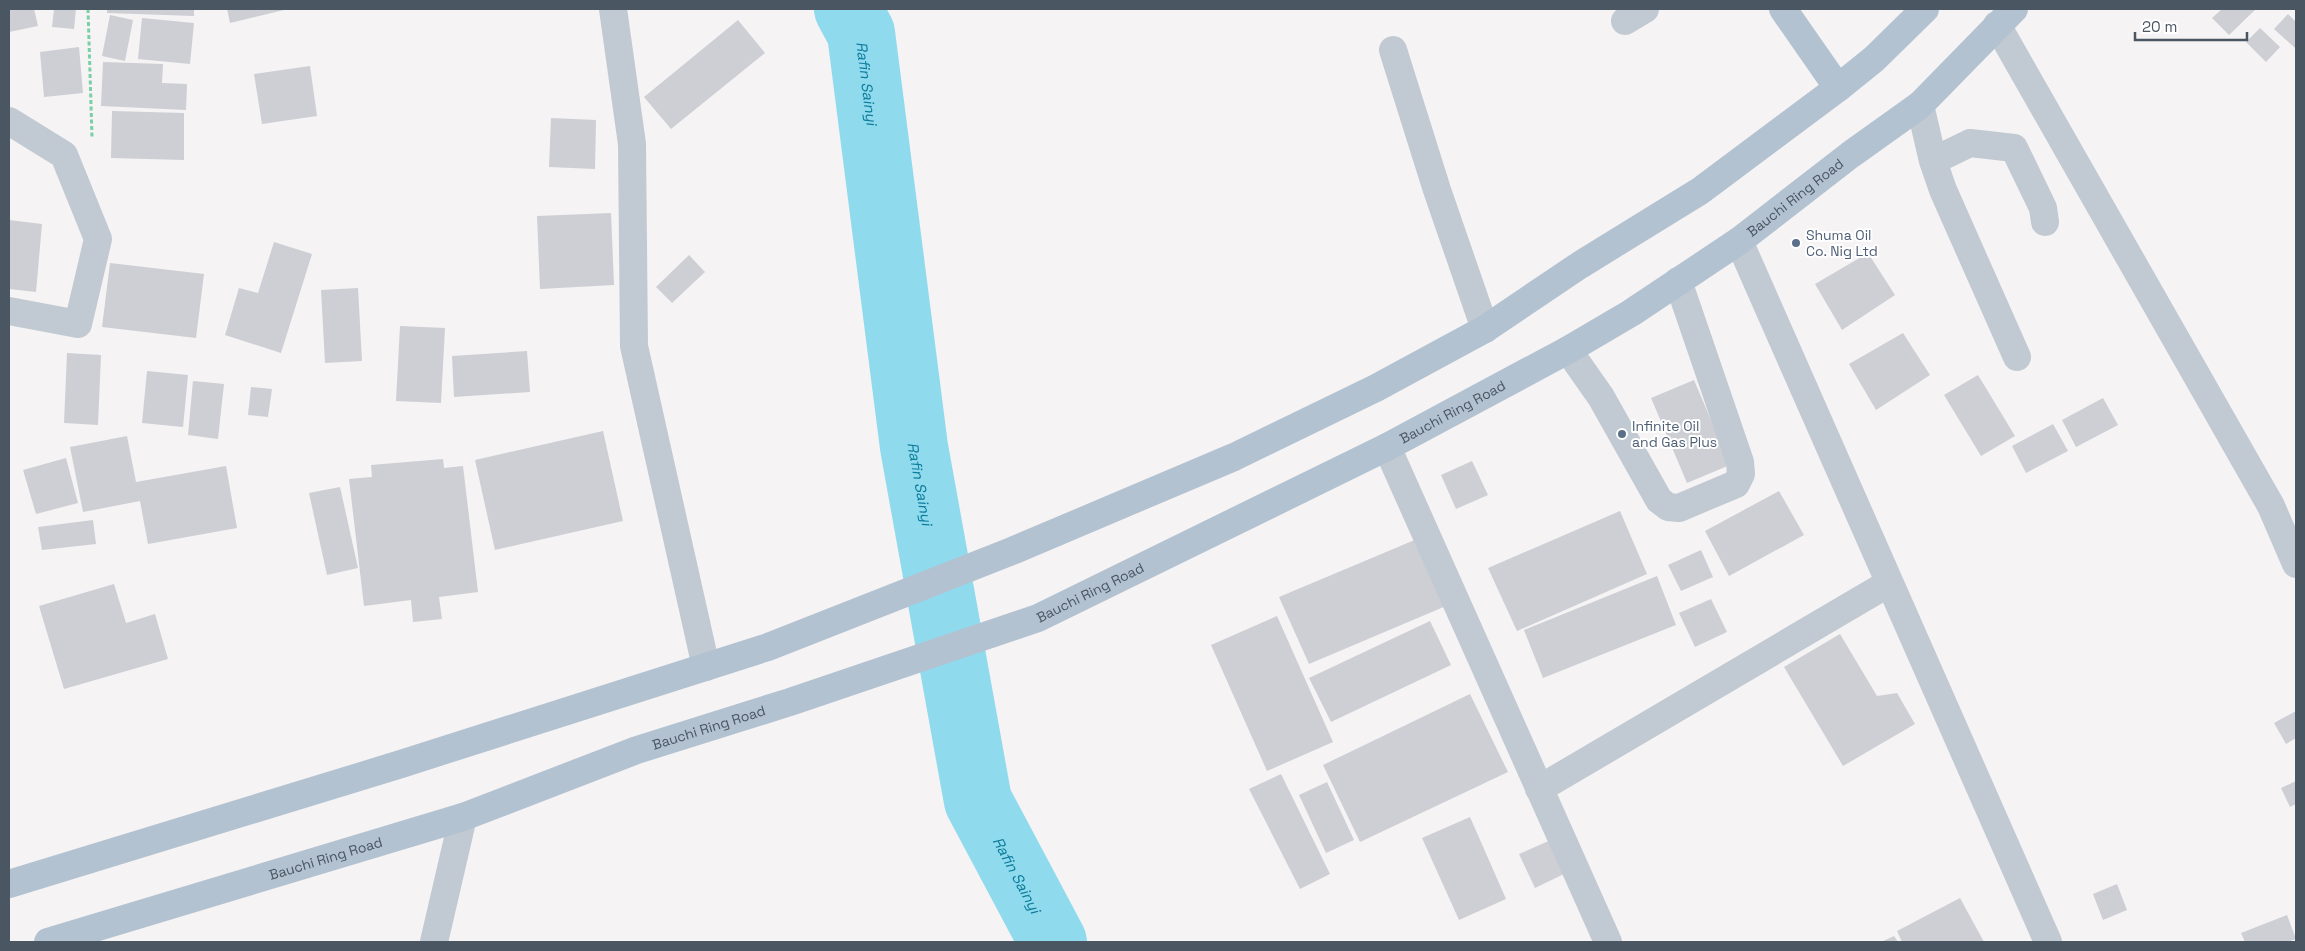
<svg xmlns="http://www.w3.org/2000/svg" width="2305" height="951" font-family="'Space Grotesk',sans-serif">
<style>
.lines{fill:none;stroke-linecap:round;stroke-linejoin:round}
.river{stroke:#90daee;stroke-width:68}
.building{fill:#cdcfd5}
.path{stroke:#7ad0a6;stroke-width:3;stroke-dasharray:4 2.5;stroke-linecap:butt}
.minor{stroke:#c1cad2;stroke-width:28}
.major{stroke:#b3c2d1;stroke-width:28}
.service-dot{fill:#5c6f8a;stroke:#fff;stroke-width:2}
.labels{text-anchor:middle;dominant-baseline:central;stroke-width:4;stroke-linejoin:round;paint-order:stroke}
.street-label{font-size:14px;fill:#4a5661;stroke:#fff}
.service-label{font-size:14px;fill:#4e5e75;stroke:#fff;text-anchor:start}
.water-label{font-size:15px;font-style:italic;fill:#0c7c9b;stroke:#fff}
</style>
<rect width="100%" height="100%" fill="#f5f3f3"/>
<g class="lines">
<path class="river" id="s1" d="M848 9 861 33 914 447 978 801 1053 942"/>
</g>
<path class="building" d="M9 9H34L38 26 9 32Z
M54 9H76L74 29 52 27Z
M107 9H194V16L107 13Z
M227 9H288L230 23Z
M2222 9H2256L2229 35 2212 18Z
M2288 14 2296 22 2295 48 2274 29Z
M110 15 133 20 125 61 102 56Z
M142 18 194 23 190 64 138 59Z
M738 20 765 53 671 129 644 97Z
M2260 28 2280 47 2266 62 2246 42Z
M79 47 83 93 44 97 40 52Z
M103 62 163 64 162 83 187 84 186 110 101 106Z
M310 66 317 116 262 124 254 74Z
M112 111 184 113V160L111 158Z
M551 118 596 120 595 169 549 167Z
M611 213 614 285 540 289 537 216Z
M9 220 42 224 36 292 9 289Z
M274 242 312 254 281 353 225 335 239 288 258 293Z
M1868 253 1895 295 1842 330 1815 284Z
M689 255 705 272 672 303 656 287Z
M110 263 204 274 196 338 102 327Z
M358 288 362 361 325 363 321 290Z
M400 326 445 328 441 403 396 401Z
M1903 333 1930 375 1876 410 1849 364Z
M527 351 530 392 454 397 452 356Z
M67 353 101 355 98 425 64 423Z
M147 371 188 375 183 427 142 423Z
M1978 375 2015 436 1981 456 1944 395Z
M1694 380 1730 465 1687 483 1651 398Z
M193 381 224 384 218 439 188 435Z
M251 387 272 389 268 417 248 415Z
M2103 398 2118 425 2076 447 2062 420Z
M2053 424 2068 451 2026 473 2012 446Z
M603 431 623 521 495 550 475 460Z
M127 436 136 482 226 466 237 528 148 544 140 501 83 512 70 447Z
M66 458 78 503 36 514 23 470Z
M443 459 444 468 463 466 478 592 439 597 442 619 413 622 411 600 364 606 349 479 372 477 371 465Z
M1472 461 1488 495 1456 509 1441 475Z
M340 487 358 568 327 575 309 493Z
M1779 491 1804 535 1729 576 1705 531Z
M1620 511 1647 574 1517 631 1488 568Z
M93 520 96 544 42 550 38 527Z
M1417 539 1446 606 1309 664 1279 597Z
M1701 550 1713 577 1681 591 1668 565Z
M1657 576 1676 625 1543 678 1524 630Z
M114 584 126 623 155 614 168 659 64 689 39 606Z
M1711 599 1727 632 1695 647 1679 613Z
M1277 616 1333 742 1267 771 1211 645Z
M1430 621 1451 665 1331 722 1309 678Z
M1840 634 1877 696 1897 693 1915 724 1843 766 1784 667Z
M1470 694 1508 772 1360 842 1323 765Z
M2296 711V738L2286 744 2274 723Z
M1281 774 1330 874 1300 889 1249 789Z
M2296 781V804L2290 807 2281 788Z
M1327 782 1354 840 1326 853 1299 795Z
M1470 817 1506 899 1459 920 1422 838Z
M1551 840 1566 873 1535 888 1519 854Z
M2117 884 2127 910 2103 920 2093 894Z
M1960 898 1984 942H1902L1897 931Z
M2287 915 2296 939 2287 942H2245L2241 933Z
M1894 936 1898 942H1881Z"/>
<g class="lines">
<path class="path" d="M88 9 92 137"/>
<path class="minor" d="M613 9 632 144 634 346 706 667
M1625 21 1645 9
M1997 25 2271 506 2296 564
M1393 50 1437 190 1485 329
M1920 105 1933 161 1943 190 2017 357
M9 121 64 155 98 239 78 324 9 311
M1933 161 1970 143 2014 148 2043 208 2045 222
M1739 241 2048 942
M1568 350 1601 397 1659 500 1668 507 1679 508 1736 484 1741 474 1740 462 1678 281
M1387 447 1608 942
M1539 789 1889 583
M434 942 463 817"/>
<g class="major">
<path d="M1783 9 1838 88"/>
<path d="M9 884 401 764 768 647 1012 551 1234 457 1376 388 1485 329 1580 265 1700 191 1838 88 1874 59 1925 9"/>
<path id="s2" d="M48 942 463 817 637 750 790 702 1038 618 1387 447 1568 350 1631 313 1739 241 1850 155 1920 105 2014 9"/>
</g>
</g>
<g class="service-dot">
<circle cx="1796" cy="243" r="5"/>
<circle cx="1622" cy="434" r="5"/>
</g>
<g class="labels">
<g class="street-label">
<text stroke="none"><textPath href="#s2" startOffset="1910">Bauchi Ring Road</textPath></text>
<text stroke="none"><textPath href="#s2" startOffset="1505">Bauchi Ring Road</textPath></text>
<text stroke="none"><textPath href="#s2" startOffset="1100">Bauchi Ring Road</textPath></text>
<text stroke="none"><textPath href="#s2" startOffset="695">Bauchi Ring Road</textPath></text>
<text stroke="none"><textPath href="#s2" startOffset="290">Bauchi Ring Road</textPath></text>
</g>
<g class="service-label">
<text x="1806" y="235">Shuma Oil<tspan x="1806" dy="16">Co. Nig Ltd</tspan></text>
<text x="1632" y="426">Infinite Oil<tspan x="1632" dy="16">and Gas Plus</tspan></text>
</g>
<g class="water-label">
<text stroke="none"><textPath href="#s1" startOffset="78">Rafin Sainyi</textPath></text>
<text stroke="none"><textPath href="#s1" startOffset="482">Rafin Sainyi</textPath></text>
<text stroke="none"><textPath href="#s1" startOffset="888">Rafin Sainyi</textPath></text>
</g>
</g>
<rect width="2305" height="951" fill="none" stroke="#4a5661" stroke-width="20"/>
<path d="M2135 32v8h112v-8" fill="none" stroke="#4a5661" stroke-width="2.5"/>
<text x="2142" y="32" font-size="15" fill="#4a5661" stroke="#ffffff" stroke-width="4" paint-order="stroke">20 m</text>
</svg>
